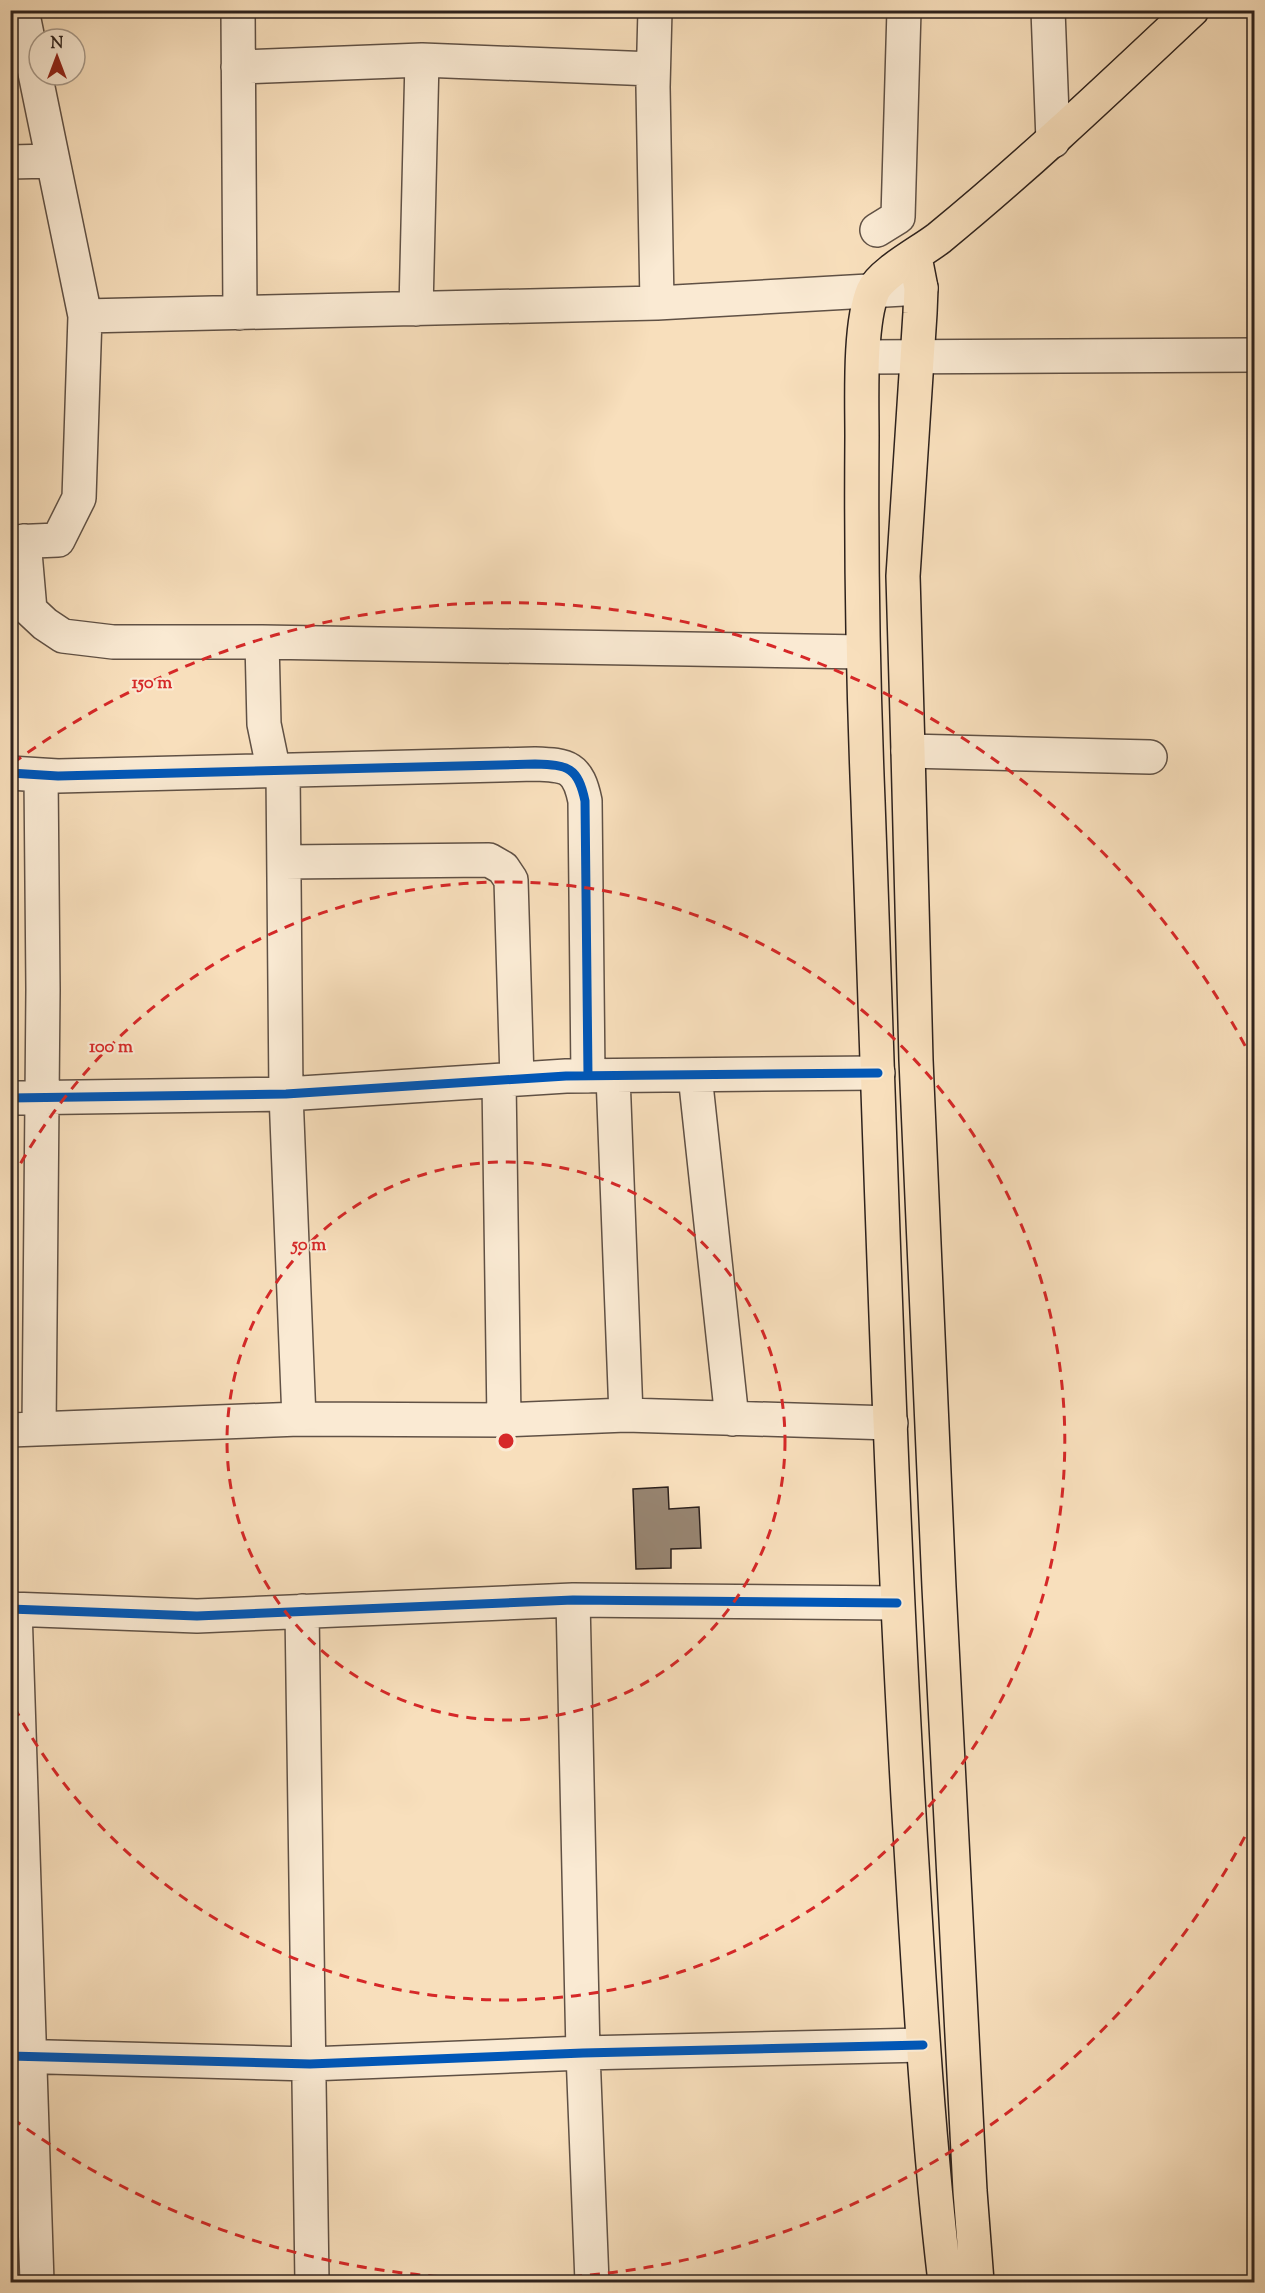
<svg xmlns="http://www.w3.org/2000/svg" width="1265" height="2293" font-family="'Sorts Mill Goudy',serif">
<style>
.building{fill:#978470;stroke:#2e221d;stroke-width:1.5}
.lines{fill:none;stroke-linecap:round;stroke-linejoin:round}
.minor-casing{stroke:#605145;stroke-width:36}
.primary-casing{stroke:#2e221d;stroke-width:36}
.minor{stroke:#faead3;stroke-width:33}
.primary{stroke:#f8dfbc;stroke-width:33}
.cycleway-casing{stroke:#faead3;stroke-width:13}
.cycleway{stroke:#0057b8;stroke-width:9}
.ring{fill:none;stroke:#d62828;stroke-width:3;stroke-dasharray:10 8}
.centre{fill:#d62828;stroke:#faead3;stroke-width:3}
.ring-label{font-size:18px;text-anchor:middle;font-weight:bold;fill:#d62828;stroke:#faead3;stroke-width:4.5;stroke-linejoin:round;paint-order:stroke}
</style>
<rect width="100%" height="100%" fill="#f8dfbc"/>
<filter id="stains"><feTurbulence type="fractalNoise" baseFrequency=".00333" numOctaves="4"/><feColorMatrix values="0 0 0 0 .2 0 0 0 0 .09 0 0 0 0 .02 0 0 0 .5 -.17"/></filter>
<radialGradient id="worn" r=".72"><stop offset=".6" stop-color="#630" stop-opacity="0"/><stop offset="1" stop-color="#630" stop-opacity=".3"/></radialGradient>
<path class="building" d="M668 1487 669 1509 699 1507 701 1548 671 1549V1568L636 1569 633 1489Z"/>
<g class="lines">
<defs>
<path id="minor" d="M238 10 240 313
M655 10 653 87 657 303
M1048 10 1053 141
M238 67 422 60
M10 162 53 161
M877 230 898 217 904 10
M416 309 422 60 653 69
M85 316 657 303 921 288
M864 357 1254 355
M24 541 30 610 45 624 63 636 113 642H262L264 724 274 772
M10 542 58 540 79 498 85 316 22 10
M262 642 862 652
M908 751 1150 757
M283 772 286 1094 299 1419
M10 773 58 776 535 764C568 765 578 767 585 801L588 1076
M284 862 489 860 503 868 511 880 517 1079
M695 1075 732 1419
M613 1076 626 1415
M499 1081 504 1420
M10 1098 286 1094 566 1076 878 1073
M39 1429 43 990 41 775
M10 1430 299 1419 504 1420 626 1415 891 1423
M573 1600 583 2053 592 2282
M10 1609 197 1616 573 1600 897 1603
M15 1609 37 2282
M302 1611 312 2282
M10 2056 310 2064 583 2053 923 2045"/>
<path id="primary" d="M915 257 921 288 920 313 903 576 908 751 916 1060 939 1587 970 2191 977 2282
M945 2282C926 2121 918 1960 908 1798 889 1466 880 1133 868 801 863 679 861 558 862 436 862 399 859 324 873 291 882 272 921 252 939 238 1027 166 1109 88 1192 10"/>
</defs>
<use href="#minor" class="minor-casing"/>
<use href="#primary" class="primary-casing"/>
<use href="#minor" class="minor"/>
<use href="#primary" class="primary"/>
<defs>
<path id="cycleway" d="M10 773 58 776 535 764C568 765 578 767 585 801L588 1076
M10 1098 286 1094 566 1076 878 1073
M10 1609 197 1616 573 1600 897 1603
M10 2056 310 2064 583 2053 923 2045"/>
</defs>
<use href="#cycleway" class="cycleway-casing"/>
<use href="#cycleway" class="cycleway"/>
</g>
<g class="ring">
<circle cx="506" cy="1441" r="279"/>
<path d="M12 1179A559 559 0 1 1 12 1703"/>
<path d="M1253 1821A838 838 0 0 1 13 2119M13 763A838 838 0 0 1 1253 1061"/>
</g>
<circle cx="506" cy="1441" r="9" class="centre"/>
<g class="ring-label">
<text x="152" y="688">150 m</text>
<text x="111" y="1052">100 m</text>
<text x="309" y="1250">50 m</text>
</g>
<rect width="1265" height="2293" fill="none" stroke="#f8dfbc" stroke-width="36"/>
<rect x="12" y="12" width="1241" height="2269" fill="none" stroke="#2e221d" stroke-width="3"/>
<rect x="18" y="18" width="1229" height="2257" fill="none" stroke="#2e221d" stroke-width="1.5"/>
<g transform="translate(57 57)"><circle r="28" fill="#faead3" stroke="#a89a8a" stroke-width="1.5"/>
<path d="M0-4.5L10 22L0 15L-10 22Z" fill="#8f2418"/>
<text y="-9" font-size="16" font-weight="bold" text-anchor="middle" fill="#2e221d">N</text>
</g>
<rect width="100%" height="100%" filter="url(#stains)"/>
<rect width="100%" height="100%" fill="url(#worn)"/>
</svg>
